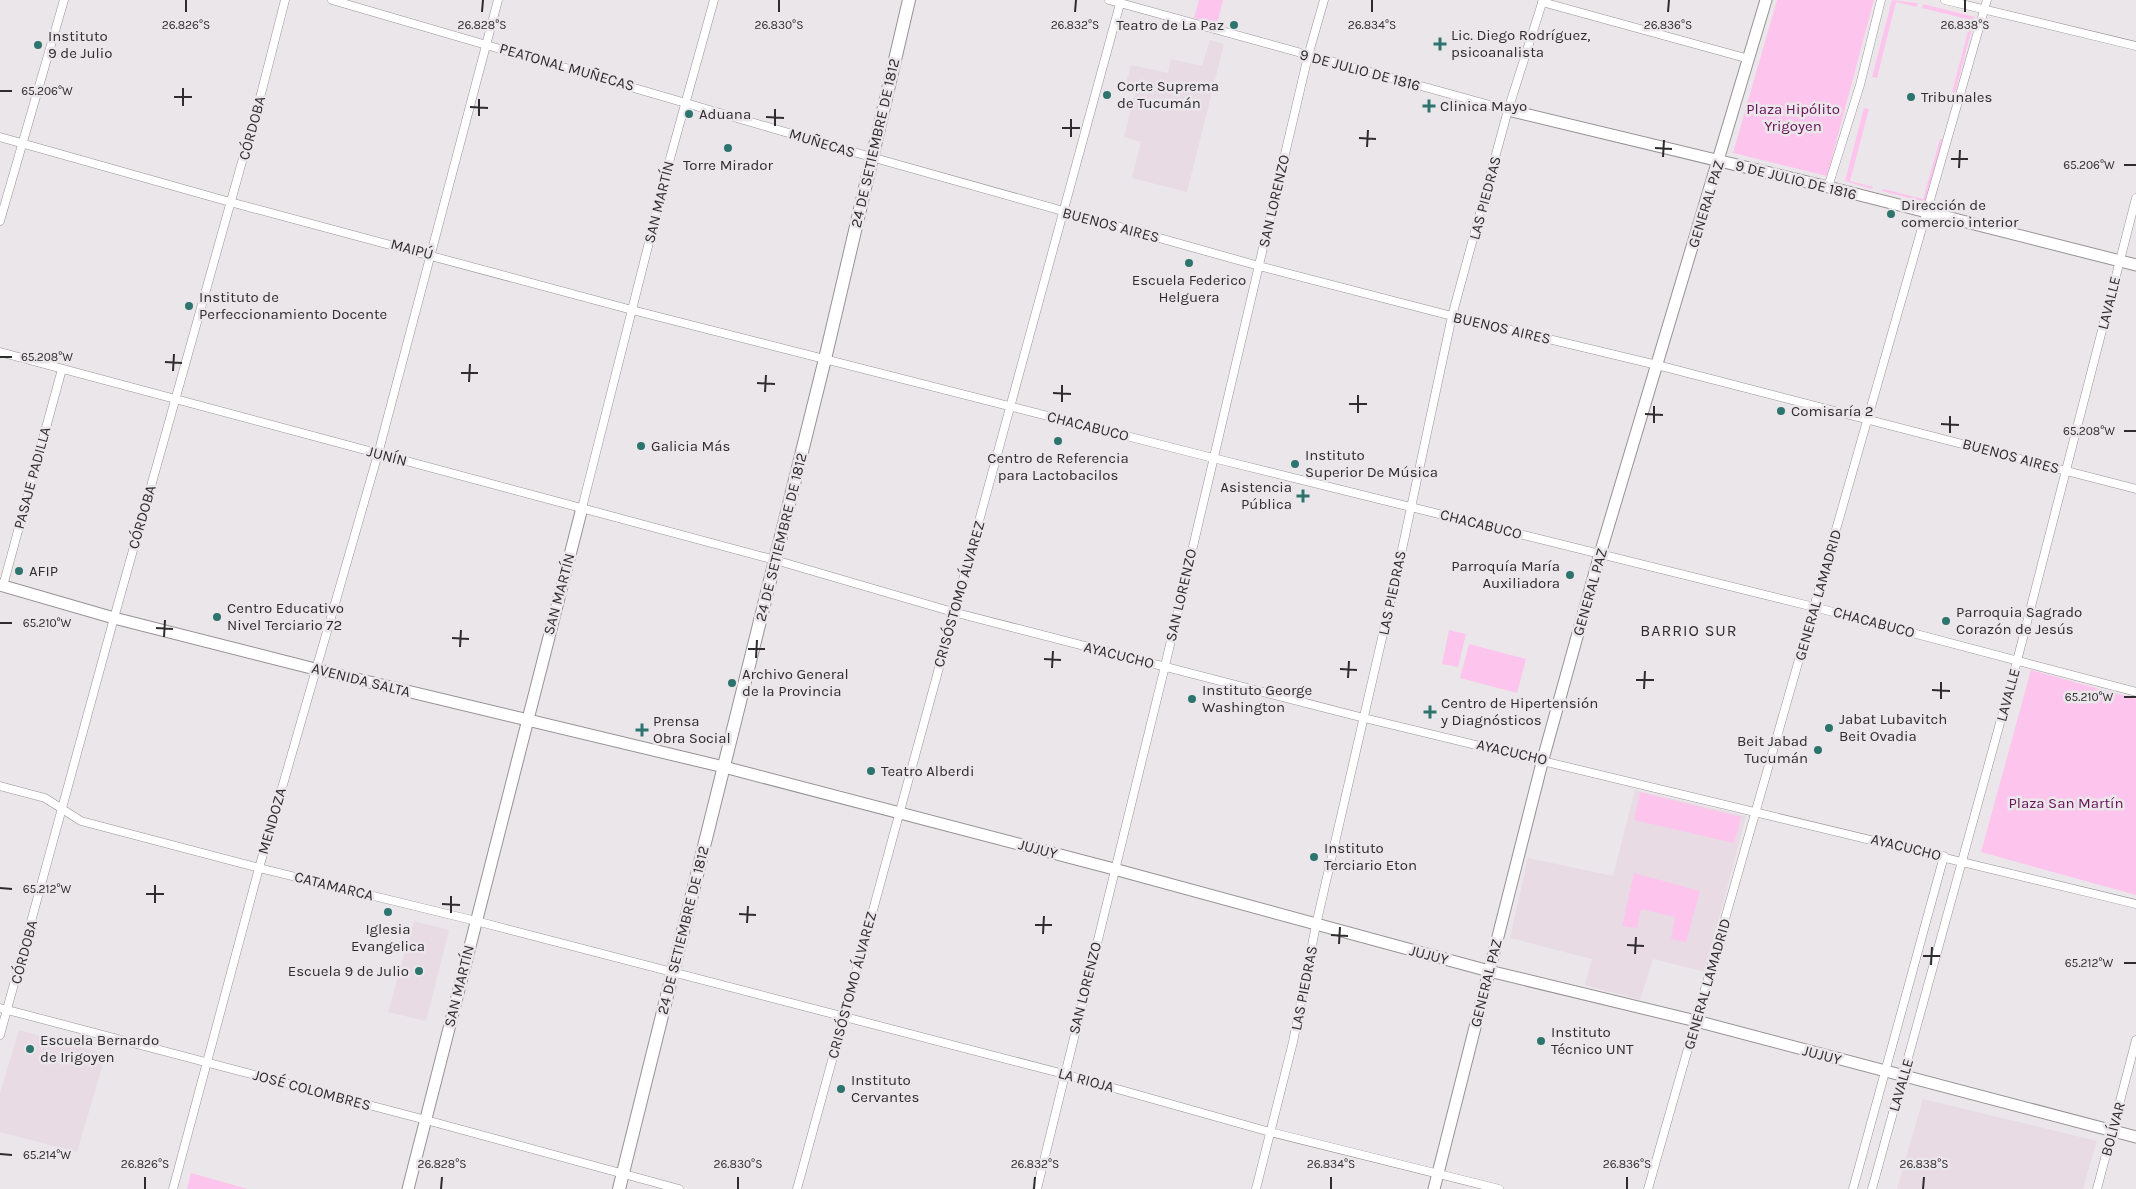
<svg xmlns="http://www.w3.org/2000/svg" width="2136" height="1189" font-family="Karla,sans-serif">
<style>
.built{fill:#e8dbe4}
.green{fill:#fdc5ed}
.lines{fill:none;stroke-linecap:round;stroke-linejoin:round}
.street-casing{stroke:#979295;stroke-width:9}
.secondary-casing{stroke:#979295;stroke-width:13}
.primary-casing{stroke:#979295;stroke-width:14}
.street{stroke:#fff;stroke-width:8}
.secondary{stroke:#fff;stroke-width:11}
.primary{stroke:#fff;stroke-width:12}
.ticks{fill:none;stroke:#2e2c2e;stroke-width:2}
.poi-dot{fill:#2c746d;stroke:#ebe6ea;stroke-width:2}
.labels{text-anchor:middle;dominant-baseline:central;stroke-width:5;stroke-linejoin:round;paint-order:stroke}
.poi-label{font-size:15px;fill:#2e2c2e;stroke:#ebe6ea;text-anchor:start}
.street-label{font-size:15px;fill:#2e2c2e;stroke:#ebe6ea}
.park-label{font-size:15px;fill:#681158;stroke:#ebe6ea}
.neighbourhood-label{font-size:16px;letter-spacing:1px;fill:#2e2c2e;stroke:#ebe6ea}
.ticks-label{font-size:12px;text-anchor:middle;fill:#2e2c2e;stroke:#ebe6ea;stroke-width:5;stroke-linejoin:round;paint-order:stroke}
</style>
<rect width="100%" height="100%" fill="#ebe6ea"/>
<path class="built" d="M1210 40 1224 44 1187 192 1132 178 1141 142 1124 137 1136 90 1125 87 1131 65 1168 73 1171 59 1202 66Z
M1635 790 1746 816 1705 972 1653 959 1640 1000 1585 985 1592 959 1510 938 1528 858 1613 876Z
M414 921 449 930 426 1021 388 1012Z
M19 1030 106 1054 77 1152 0 1132V1093Z
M1923 1099 2097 1141 2083 1189H1897Z"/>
<path class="green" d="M1199 0H1223L1217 24 1194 18Z
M1777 0H1874L1827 176 1733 153Z
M1892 0 1918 3 1917 7 1896 2 1877 78 1872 77Z
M1923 4 1975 17 1955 93 1952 92 1971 20 1922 8Z
M1864 108 1869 109 1850 181 1873 187 1872 189 1845 181Z
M1940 139H1943L1925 202 1882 191 1883 189 1923 199Z
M1449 630 1466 634 1458 667 1442 664Z
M1469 644 1526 659 1517 693 1460 678Z
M2031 670 2136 699V895L1981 852Z
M1640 792 1741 817 1734 843 1634 820Z
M1634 873 1700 891 1686 942 1671 939 1675 917 1641 909 1637 928 1622 926Z
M191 1173 248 1189H187Z"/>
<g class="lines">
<defs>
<path id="street" d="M332 0 871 157 1259 266 1452 316 1657 365 2136 489
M1109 0 1508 110
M1945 0 2136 46
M1542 2 1749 59
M0 137 230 202 632 310 1213 458 1814 607 2136 692
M1828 187 1860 85 1881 0
M0 221 64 0
M0 352 775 560 953 612 1364 718 2136 904
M582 508 671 155 714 0
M3 586 62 369
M0 786 45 798 81 821 259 868 476 921 1064 1074 1270 1132 1499 1189
M0 1008 426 1120 679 1189
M0 1035 114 618 261 94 285 0
M173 1189 259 868 378 454 498 0
M797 1189C903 792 1015 397 1121 0
M1037 1189 1165 666 1308 56 1324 0
M1256 1189 1293 1042 1316 925 1397 573 1452 316 1508 110 1543 0
M1648 1189 1987 0
M1853 1189 1944 856
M1872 1189 2017 661 2136 198
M2097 1189 2136 1040"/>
<path id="secondary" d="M1508 110 1828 187 2136 265
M0 585 114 618 315 669 724 767 1114 869 1489 971 1696 1021 2136 1137
M408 1189 582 508
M1434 1189 1543 759 1600 554 1766 0"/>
<path id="primary" d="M619 1189 825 359 909 0"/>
</defs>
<use href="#street" class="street-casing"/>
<use href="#secondary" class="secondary-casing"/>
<use href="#primary" class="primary-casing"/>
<use href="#street" class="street"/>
<use href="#secondary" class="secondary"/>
<use href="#primary" class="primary"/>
</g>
<path class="ticks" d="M186 12V0M482 12 483 0M779 12V0M1075 12 1076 0M1372 12V0M1668 12 1669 0M1965 12V0M0 91H12M174 97H192M183 106V88M470 107 488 108M479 116V99M766 117 784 118M775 126V109M1062 128H1080M1071 137V119M1359 138 1376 139M1367 147 1368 130M1655 148 1672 149M1663 157 1664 140M1951 159H1968M2124 165H2136M1959 168 1960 150M0 357H12M165 362 182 363M173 371 174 354M461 373H478M469 382 470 364M757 383 775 384M765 392 766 375M1053 393 1071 394M1062 402V385M1349 404H1367M1358 413V395M1645 414 1663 415M1654 423V406M1941 424 1959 425M2124 431H2136M1950 433V416M0 623H12M156 628 173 629M164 637 165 620M452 638 469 639M460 647 461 630M748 649H765M756 658 757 640M1044 659 1061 660M1052 668 1053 651M1340 669 1357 670M1348 678 1349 661M1636 680H1654M1644 689 1645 671M1932 690 1950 691M2124 697H2136M1941 699V682M0 888 12 889M146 894H164M155 903V885M442 904 460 905M451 913V896M739 914 756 915M747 923 748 906M1035 925H1052M1043 934 1044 916M1331 935 1348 936M1339 944 1340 927M1627 945 1644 946M1635 954 1636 937M1923 956H1940M2124 963H2136M1931 965 1932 947M0 1154 12 1155M145 1189V1177M441 1189 442 1177M738 1189V1177M1034 1189 1035 1177M1331 1189V1177M1627 1189V1177M1923 1189 1924 1177"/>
<g class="poi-dot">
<circle cx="1234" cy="25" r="5"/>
<path d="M1437.5 36.5h5v5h5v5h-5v5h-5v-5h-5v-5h5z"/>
<circle cx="38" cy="45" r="5"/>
<circle cx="1107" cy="95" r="5"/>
<circle cx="1911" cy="97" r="5"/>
<path d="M1426.5 98.5h5v5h5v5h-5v5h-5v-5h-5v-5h5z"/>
<circle cx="689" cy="114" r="5"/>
<circle cx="728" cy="148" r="5"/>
<circle cx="1891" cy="214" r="5"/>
<circle cx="1189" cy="263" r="5"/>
<circle cx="189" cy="306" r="5"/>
<circle cx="1781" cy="411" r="5"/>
<circle cx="1058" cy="441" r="5"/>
<circle cx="641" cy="446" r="5"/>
<circle cx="1295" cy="464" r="5"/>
<path d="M1300.5 488.5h5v5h5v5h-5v5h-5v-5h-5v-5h5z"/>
<circle cx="19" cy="571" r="5"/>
<circle cx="1570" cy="575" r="5"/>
<circle cx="217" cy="617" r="5"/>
<circle cx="1946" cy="621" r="5"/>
<circle cx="732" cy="683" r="5"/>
<circle cx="1192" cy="699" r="5"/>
<path d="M1427.5 704.5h5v5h5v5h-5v5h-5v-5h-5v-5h5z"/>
<circle cx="1829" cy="728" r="5"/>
<path d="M639.5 722.5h5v5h5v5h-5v5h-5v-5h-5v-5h5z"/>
<circle cx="1818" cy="750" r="5"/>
<circle cx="871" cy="771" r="5"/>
<circle cx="1314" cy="857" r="5"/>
<circle cx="388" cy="912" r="5"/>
<circle cx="419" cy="971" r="5"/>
<circle cx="1541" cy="1041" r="5"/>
<circle cx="30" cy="1049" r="5"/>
<circle cx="841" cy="1089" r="5"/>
</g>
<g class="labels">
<g class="poi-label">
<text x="1224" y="25" text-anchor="end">Teatro de La Paz</text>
<text x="1451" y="35">Lic. Diego Rodríguez,<tspan x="1451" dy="17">psicoanalista</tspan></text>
<text x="48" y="36">Instituto<tspan x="48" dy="17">9 de Julio</tspan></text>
<text x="1117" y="86">Corte Suprema<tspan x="1117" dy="17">de Tucumán</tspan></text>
<text x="1921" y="97">Tribunales</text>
<text x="1440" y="106">Clinica Mayo</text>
<text x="699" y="114">Aduana</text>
<text x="728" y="165" text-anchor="middle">Torre Mirador</text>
<text x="1901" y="205">Dirección de<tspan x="1901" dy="17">comercio interior</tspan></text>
<text x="1189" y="280" text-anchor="middle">Escuela Federico<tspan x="1189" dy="17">Helguera</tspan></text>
<text x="199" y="297">Instituto de<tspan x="199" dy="17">Perfeccionamiento Docente</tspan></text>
<text x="1791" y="411">Comisaría 2</text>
<text x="651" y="446">Galicia Más</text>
<text x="1305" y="455">Instituto<tspan x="1305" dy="17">Superior De Música</tspan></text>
<text x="1058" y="458" text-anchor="middle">Centro de Referencia<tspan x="1058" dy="17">para Lactobacilos</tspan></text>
<text x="1292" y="487" text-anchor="end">Asistencia<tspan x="1292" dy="17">Pública</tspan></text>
<text x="1560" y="566" text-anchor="end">Parroquía María<tspan x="1560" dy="17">Auxiliadora</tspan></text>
<text x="29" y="571">AFIP</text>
<text x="227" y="608">Centro Educativo<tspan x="227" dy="17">Nivel Terciario 72</tspan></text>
<text x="1956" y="612">Parroquia Sagrado<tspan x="1956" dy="17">Corazón de Jesús</tspan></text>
<text x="742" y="674">Archivo General<tspan x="742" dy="17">de la Provincia</tspan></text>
<text x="1202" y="690">Instituto George<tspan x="1202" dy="17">Washington</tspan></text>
<text x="1441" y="703">Centro de Hipertensión<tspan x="1441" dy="17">y Diagnósticos</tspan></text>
<text x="1839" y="719">Jabat Lubavitch<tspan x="1839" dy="17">Beit Ovadia</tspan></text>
<text x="653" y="721">Prensa<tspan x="653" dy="17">Obra Social</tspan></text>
<text x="1808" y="741" text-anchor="end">Beit Jabad<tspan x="1808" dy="17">Tucumán</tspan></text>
<text x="881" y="771">Teatro Alberdi</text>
<text x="1324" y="848">Instituto<tspan x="1324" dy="17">Terciario Eton</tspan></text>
<text x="388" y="929" text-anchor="middle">Iglesia<tspan x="388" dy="17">Evangelica</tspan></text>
<text x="409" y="971" text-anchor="end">Escuela 9 de Julio</text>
<text x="1551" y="1032">Instituto<tspan x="1551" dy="17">Técnico UNT</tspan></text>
<text x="40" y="1040">Escuela Bernardo<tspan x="40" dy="17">de Irigoyen</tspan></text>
<text x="851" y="1080">Instituto<tspan x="851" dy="17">Cervantes</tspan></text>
</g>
<g class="street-label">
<text transform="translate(567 67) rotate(16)">PEATONAL MUÑECAS</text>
<text transform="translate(1360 70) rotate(15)">9 DE JULIO DE 1816</text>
<text transform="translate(252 128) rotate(-75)">CÓRDOBA</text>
<text transform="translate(822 143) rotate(17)">MUÑECAS</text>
<text transform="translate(875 143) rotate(-77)">24 DE SETIEMBRE DE 1812</text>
<text transform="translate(1796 180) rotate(14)">9 DE JULIO DE 1816</text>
<text transform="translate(1485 198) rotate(-75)">LAS PIEDRAS</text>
<text transform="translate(1274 201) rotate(-77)">SAN LORENZO</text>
<text transform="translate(659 202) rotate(-76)">SAN MARTÍN</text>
<text transform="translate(1706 204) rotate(-73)">GENERAL PAZ</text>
<text transform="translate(1111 225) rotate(15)">BUENOS AIRES</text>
<text transform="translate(412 249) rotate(15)">MAIPÚ</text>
<text transform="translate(2109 303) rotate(-76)">LAVALLE</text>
<text transform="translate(1502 328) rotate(13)">BUENOS AIRES</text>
<text transform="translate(1088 426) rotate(14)">CHACABUCO</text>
<text transform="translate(387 456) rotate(15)">JUNÍN</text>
<text transform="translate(2011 456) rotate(15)">BUENOS AIRES</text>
<text transform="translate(32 478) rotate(-75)">PASAJE PADILLA</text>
<text transform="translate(142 517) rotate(-74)">CÓRDOBA</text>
<text transform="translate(1481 524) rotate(14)">CHACABUCO</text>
<text transform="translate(781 537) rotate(-76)">24 DE SETIEMBRE DE 1812</text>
<text transform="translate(1590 592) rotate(-74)">GENERAL PAZ</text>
<text transform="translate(1392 593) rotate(-78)">LAS PIEDRAS</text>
<text transform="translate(559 594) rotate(-75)">SAN MARTÍN</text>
<text transform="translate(959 594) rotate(-74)">CRISÓSTOMO ÁLVAREZ</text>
<text transform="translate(1181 595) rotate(-77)">SAN LORENZO</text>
<text transform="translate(1818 595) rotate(-74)">GENERAL LAMADRID</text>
<text transform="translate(1874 622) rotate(15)">CHACABUCO</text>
<text transform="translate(1119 655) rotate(14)">AYACUCHO</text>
<text transform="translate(361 680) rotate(14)">AVENIDA SALTA</text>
<text transform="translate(2008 695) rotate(-75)">LAVALLE</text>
<text transform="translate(1512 752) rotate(13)">AYACUCHO</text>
<text transform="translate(272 821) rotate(-74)">MENDOZA</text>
<text transform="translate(1906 847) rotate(14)">AYACUCHO</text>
<text transform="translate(1038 849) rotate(15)">JUJUY</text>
<text transform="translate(334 886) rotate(14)">CATAMARCA</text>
<text transform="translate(683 930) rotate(-76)">24 DE SETIEMBRE DE 1812</text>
<text transform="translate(24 952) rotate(-75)">CÓRDOBA</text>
<text transform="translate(1429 955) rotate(15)">JUJUY</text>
<text transform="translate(1486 983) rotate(-76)">GENERAL PAZ</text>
<text transform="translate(1707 984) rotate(-74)">GENERAL LAMADRID</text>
<text transform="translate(852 985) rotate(-75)">CRISÓSTOMO ÁLVAREZ</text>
<text transform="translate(459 986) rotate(-76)">SAN MARTÍN</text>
<text transform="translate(1085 988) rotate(-76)">SAN LORENZO</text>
<text transform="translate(1304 988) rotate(-79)">LAS PIEDRAS</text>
<text transform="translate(1822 1055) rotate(15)">JUJUY</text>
<text transform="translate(1086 1080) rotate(15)">LA RIOJA</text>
<text transform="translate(1901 1085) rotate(-74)">LAVALLE</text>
<text transform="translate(312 1090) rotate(15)">JOSÉ COLOMBRES</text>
<text transform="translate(2113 1129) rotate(-75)">BOLÍVAR</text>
</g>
<g class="park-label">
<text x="1793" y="109">Plaza Hipólito<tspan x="1793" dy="17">Yrigoyen</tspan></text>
<text x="2066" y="803">Plaza San Martín</text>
</g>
<g class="neighbourhood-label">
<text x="1689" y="630">BARRIO SUR</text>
</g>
</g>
<g class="ticks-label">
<text x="186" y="29">26.826°S</text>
<text x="482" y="29">26.828°S</text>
<text x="779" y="29">26.830°S</text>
<text x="1075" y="29">26.832°S</text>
<text x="1372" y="29">26.834°S</text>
<text x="1668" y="29">26.836°S</text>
<text x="1965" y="29">26.838°S</text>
<text x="47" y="95">65.206°W</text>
<text x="2089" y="169">65.206°W</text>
<text x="47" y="361">65.208°W</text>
<text x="2089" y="435">65.208°W</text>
<text x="47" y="627">65.210°W</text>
<text x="2089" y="701">65.210°W</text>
<text x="47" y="893">65.212°W</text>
<text x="2089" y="967">65.212°W</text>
<text x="47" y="1159">65.214°W</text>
<text x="145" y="1168">26.826°S</text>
<text x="442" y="1168">26.828°S</text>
<text x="738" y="1168">26.830°S</text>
<text x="1035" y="1168">26.832°S</text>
<text x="1331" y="1168">26.834°S</text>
<text x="1627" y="1168">26.836°S</text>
<text x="1924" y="1168">26.838°S</text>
</g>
</svg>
